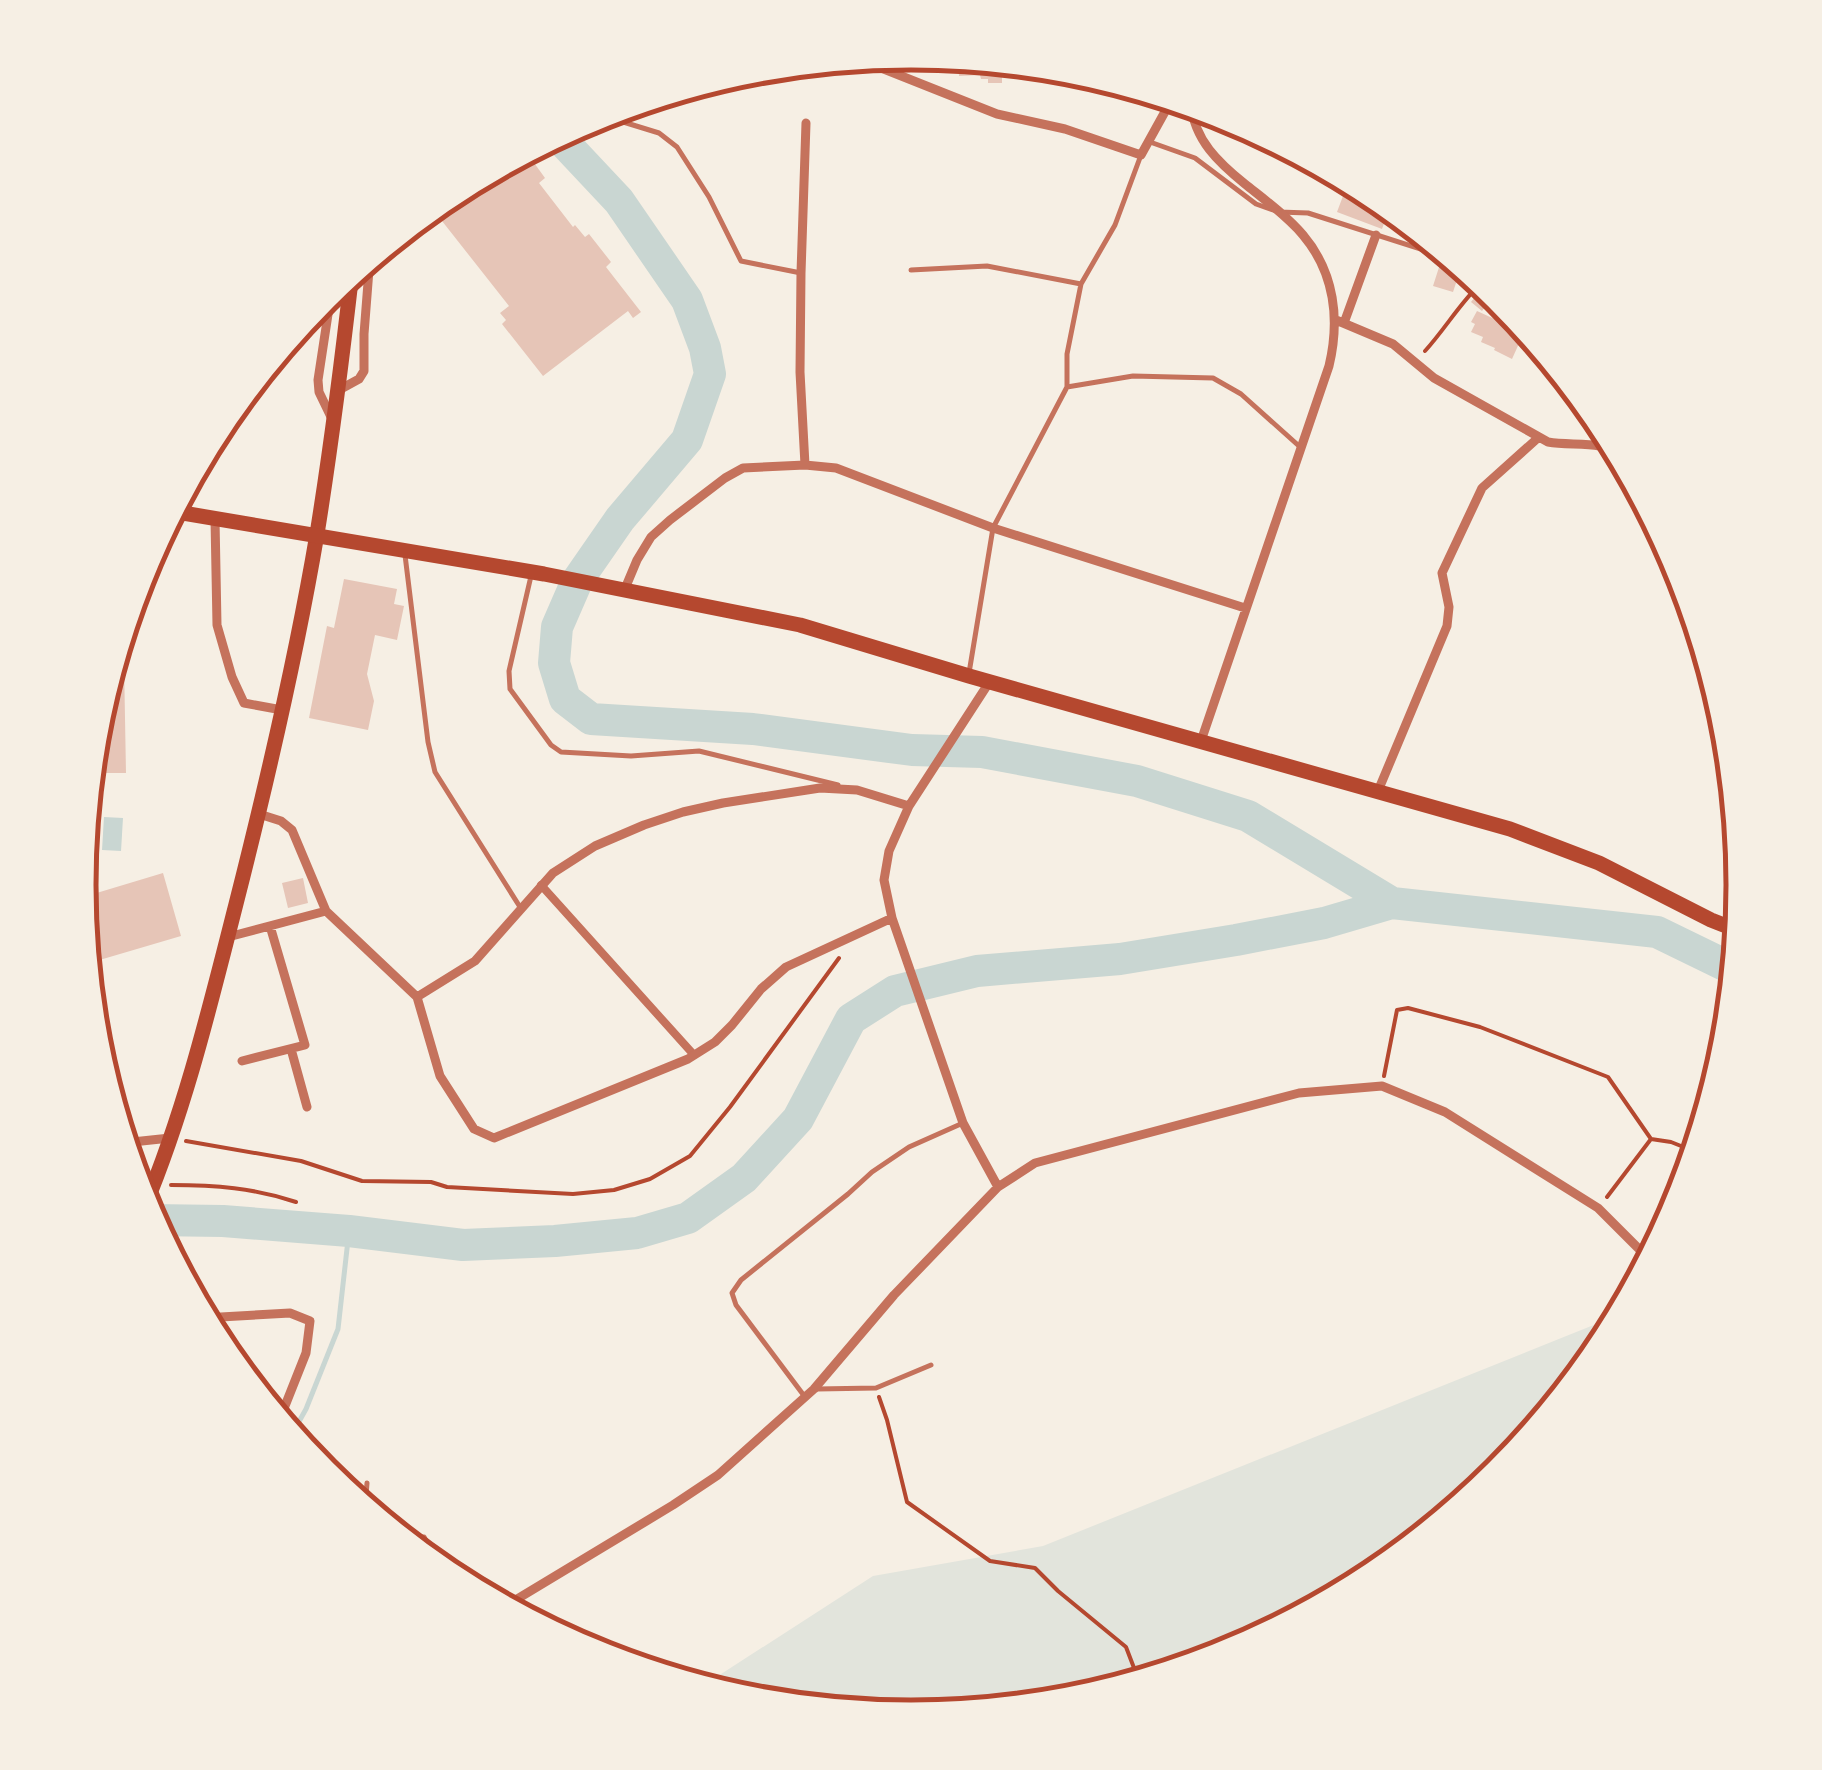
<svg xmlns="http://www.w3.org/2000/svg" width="1822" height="1770" font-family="Roboto,sans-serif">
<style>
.green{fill:#e2e4dc}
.water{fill:#c9d6d2}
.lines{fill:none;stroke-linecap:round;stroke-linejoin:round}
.stream{stroke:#c9d6d2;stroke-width:5}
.river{stroke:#c9d6d2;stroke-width:32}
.building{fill:#e6c5b7}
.path{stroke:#b5482f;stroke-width:4}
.service{stroke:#c5725c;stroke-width:5}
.pedestrian{stroke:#c5725c;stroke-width:8}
.minor{stroke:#c5725c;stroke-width:9}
.primary{stroke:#b5482f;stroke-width:15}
.trunk{stroke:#b5482f;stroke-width:15}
.rim{fill:none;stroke:#b5482f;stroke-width:5}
</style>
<rect width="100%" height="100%" fill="#f6efe4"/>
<path class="green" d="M1621 1314 1603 1348 1499 1474 1373 1578 1229 1654 1073 1702 910 1717 748 1701 701 1687 873 1576 1043 1546Z"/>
<path class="water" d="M104 817 123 818 121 851 102 850Z"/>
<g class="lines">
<path class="stream" d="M291 1436 306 1409 338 1329 349 1231"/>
<path class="river" d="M557 135 619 201 687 300 705 348 710 374 687 440 620 519 577 581 557 627 554 663 565 699 591 719 753 729 912 750 982 752 1137 781 1248 816 1392 903
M151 1220 223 1221 349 1231 463 1245 555 1241 637 1233 688 1218 744 1178 798 1119 851 1019 895 991 977 971 1120 959 1236 940 1324 923 1392 903 1657 932 1735 970"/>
</g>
<path class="building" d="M958 57 1011 62V74H1002V83H988V79H981L980 75 959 76Z
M532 160 545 178 539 183 573 227 575 225 585 237 589 234 611 262 606 267 641 312 633 318 628 311 543 376 502 324 506 320 500 313 509 306 431 207 449 192 473 180 482 191 521 161 525 165Z
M1349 180 1374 193 1390 207 1382 229 1337 212Z
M1441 261 1461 268 1453 292 1433 286Z
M1481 289 1492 298 1482 311 1471 302Z
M1477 311 1501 322 1503 317 1526 328 1512 359 1494 350 1495 348 1481 342 1483 337 1471 332 1475 324 1471 322Z
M344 579 397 589 394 604 404 606 397 640 375 635 367 674 374 701 368 730 309 718 327 626 334 628Z
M124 662 126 773H100L99 708 113 663Z
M163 873 181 936 86 964 80 898Z
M303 878 308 903 288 908 282 883Z"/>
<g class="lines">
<path class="path" d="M1425 351C1445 329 1460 303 1482 282
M1384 1076 1397 1010 1408 1008 1480 1027 1608 1077 1651 1139
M186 1141 301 1161 362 1181 431 1182 447 1187 573 1194 614 1190 650 1179 690 1156 730 1107 839 958
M171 1185C215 1185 254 1188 296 1202
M1607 1197 1651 1139 1671 1142 1696 1152
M194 1301 209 1303
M1587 1367 1584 1363 1589 1356
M879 1397 887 1420 907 1502 990 1561 1035 1568 1058 1591 1126 1647 1139 1681"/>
<path class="service" d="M585 120 596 133 610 121H620L659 133 677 147 709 197 741 261 801 273
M1150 142 1195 158 1256 204 1279 212 1308 213 1455 260
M911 270 987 266 1081 284
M1067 387 1133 376 1213 378 1241 394 1299 446
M405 555 428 742 435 772 520 907
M531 576 509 671 510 689 551 745 561 752 631 756 699 751 838 785
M969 673 993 528 1067 387V354L1081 284 1115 225 1141 155
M1595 1348 1600 1352
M817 1389 876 1388 931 1365
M805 1397 736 1305 732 1293 741 1280 848 1194 872 1172 909 1147 963 1123
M365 1509 367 1483
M399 1537H424L443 1573"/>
<path class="pedestrian" d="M541 885 694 1055"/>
<path class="minor" d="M856 58 997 114 1065 129 1141 155 1172 99
M1191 104C1194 140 1219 163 1245 184 1265 200 1287 216 1303 235 1335 273 1340 320 1329 366L1201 741
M608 111 610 121
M332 288 318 380 319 392 333 421
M1336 320 1393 344 1434 378 1548 442C1574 447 1603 438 1623 459
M1344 323 1376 235
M339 390 359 379 364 371V334L370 257
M805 465 800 372 801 273 806 123
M215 519 217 625 232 677 244 703 282 710
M624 591 637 560 651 537 670 520 725 478 743 468 805 465 836 468 993 528 1245 608
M990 681 909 806 889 851 884 880 892 918 963 1123 998 1187
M1378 791 1447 626 1449 607 1442 573 1482 488 1539 437
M259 814 281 821 292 830 326 911 417 997 440 1076 474 1129 494 1138 688 1059 715 1042 732 1025 761 989 786 967 892 918
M228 937 326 911
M417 997 475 961 553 873 595 846 644 825 683 812 723 803 820 788 857 790 909 806
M291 1049 307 1107
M242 1061 305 1045 270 926
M123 1143 170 1138
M203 1318 290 1313 310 1321 306 1353 279 1421
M504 1607 673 1505 718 1475 814 1389 894 1295 998 1187 1035 1163 1299 1093 1382 1086 1445 1112 1598 1208 1650 1260"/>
<path class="primary" d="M144 1208C185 1110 210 1006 236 904 267 782 296 658 317 534 331 447 342 360 352 272"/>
<path class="trunk" d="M171 511 544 574 800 625 969 676 1510 829 1599 863 1711 920 1739 931"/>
</g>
<path d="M0 0H1822V1770H0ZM96 885a815 815 0 1 1 1630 0a815 815 0 1 1-1630 0Z" fill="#f6efe4" fill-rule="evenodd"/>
<path class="rim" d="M96 885a815 815 0 1 1 1630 0a815 815 0 1 1-1630 0Z"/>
</svg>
